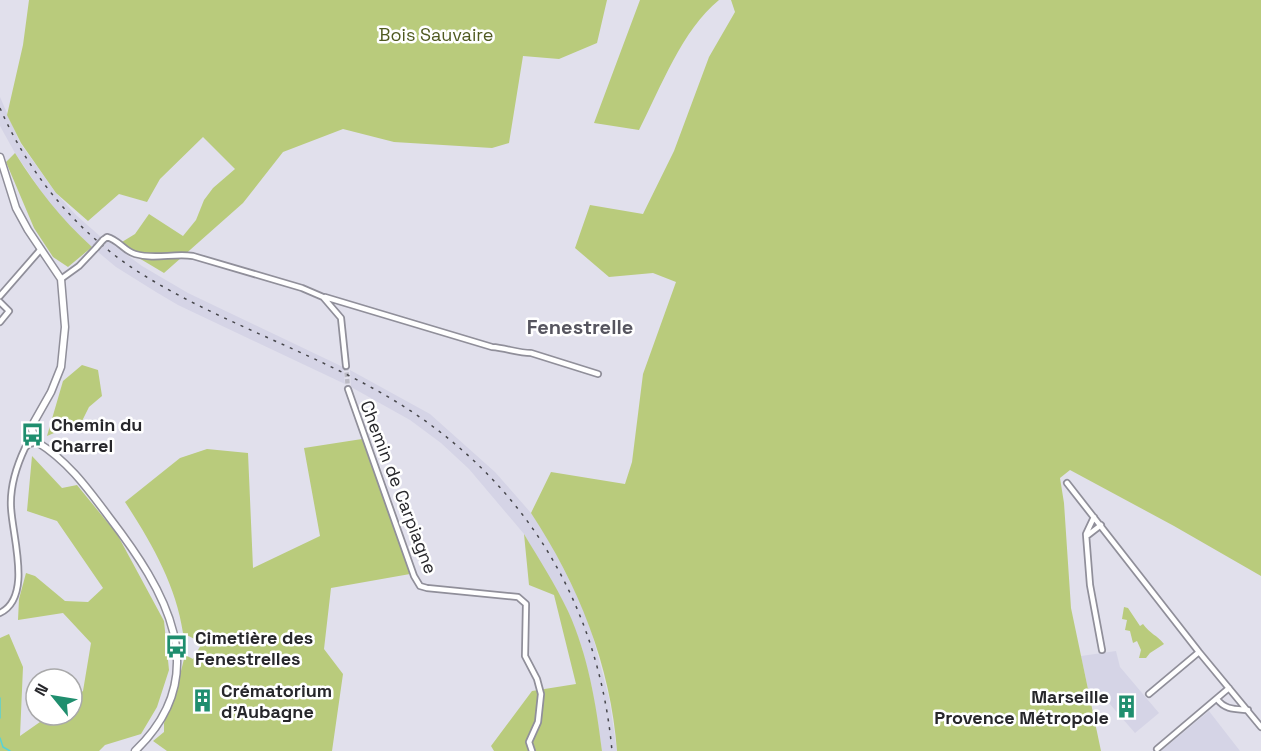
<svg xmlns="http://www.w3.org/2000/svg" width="1261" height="751" font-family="'Space Grotesk',sans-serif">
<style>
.built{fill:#d5d4e6}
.green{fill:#b9cb7c}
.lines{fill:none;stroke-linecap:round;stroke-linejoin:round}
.stream{stroke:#58d2d5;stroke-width:1.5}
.street-tunnel{stroke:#bcbbc5;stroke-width:4.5;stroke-dasharray:4.5 2;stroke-linecap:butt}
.street-casing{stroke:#908f9a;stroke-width:8}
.secondary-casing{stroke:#908f9a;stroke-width:9}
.street{stroke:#fff;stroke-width:4.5}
.secondary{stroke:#fff;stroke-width:6}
.rail{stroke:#47474c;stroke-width:1.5;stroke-dasharray:3 6;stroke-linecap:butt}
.street-bridge-casing{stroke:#908f9a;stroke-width:8;stroke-linecap:butt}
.street-bridge{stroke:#fff;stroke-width:4.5}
.labels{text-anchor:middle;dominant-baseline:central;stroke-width:5;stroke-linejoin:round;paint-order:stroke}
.park-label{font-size:18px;fill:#4f5a20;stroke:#fff}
.poi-label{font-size:18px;font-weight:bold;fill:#27272b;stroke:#fff;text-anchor:start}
.street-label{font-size:18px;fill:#27272b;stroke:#fff}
.neighbourhood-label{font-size:20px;font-weight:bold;fill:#56555f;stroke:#fff}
</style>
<rect width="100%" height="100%" fill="#e1e0ec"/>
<path class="built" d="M0 97 20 143 36 165 56 193 76 215 101 237 92 247 72 229 50 204 15 153 0 126Z
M108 241 142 266 188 293 343 367 345 384 178 305 156 292 116 267 98 252Z
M350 370 430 414 495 472 531 513 547 536 579 599 590 626 609 698 617 751H602L592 688 582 648 568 611 524 534 469 469 441 443 410 420 351 387Z
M1116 651 1120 667 1159 713 1135 733 1102 695 1090 698 1081 656Z
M1209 711 1240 751H1161Z"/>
<path class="green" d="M29 0H607L597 43 559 59 523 56 509 143 492 148 394 142 343 129 283 152 243 203 164 273 117 245 135 234 149 214 183 236 196 220 204 200 213 188 235 169 203 137 160 179 147 202 119 194 88 221 56 193 21 143 7 115 23 45Z
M640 0H719C682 30 661 87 639 130L594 123Z
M731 0H1261V576L1174 526 1070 470 1060 478 1064 503 1071 608 1101 751H617C611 666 578 584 531 513L551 472 625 484 632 462 643 374 676 282 653 273 609 277 575 248 590 205 643 214 674 151 709 57 735 12Z
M15 153C37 188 61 219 92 247L68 267 53 257 34 228 6 162Z
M82 365 98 370 102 396 89 407 82 421 47 436 63 381Z
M362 439 410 574 331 588 324 649 343 674 332 751H167L153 741 164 732V723L175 695 185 655 193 659 202 643 183 633C176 585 151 542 125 502L180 458 207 449 248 453 253 568 320 536 304 448Z
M32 456 62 488 77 485 117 534 164 621 169 670 157 707 141 734 105 745 99 751H0V638L9 634 23 667 20 736 50 715H72V699L83 691 91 643 63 613 18 620 19 599 26 573 35 576 65 601 88 602 103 588 57 521 27 511Z
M524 534C539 559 555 584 568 611 588 655 596 703 602 751H494L491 746 532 691 576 684 554 595 529 585Z
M1124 607 1128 608 1140 626 1143 624C1150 634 1157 635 1164 644L1150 653 1146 658H1139L1141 650 1137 641 1133 643 1130 631 1125 630 1127 620 1122 619Z"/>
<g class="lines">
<path class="stream" d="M0 698V718
M0 738 3 747 10 751"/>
<path class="street-tunnel" d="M346 366 348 389"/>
<defs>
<path id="street" d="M103 240 107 237C119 240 124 251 135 254 155 260 173 253 193 256L302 288 323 297 341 318 346 366
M61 279 79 266 96 248
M0 296 41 249
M325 297 492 347C506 348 518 353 531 353L598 374
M0 302 9 311 0 322
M348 389 414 576 420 586 427 588 518 597 526 604 525 656 537 679 541 694 538 722 529 742 532 751
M1067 483 1199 652 1261 727
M1094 517 1086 534 1090 585 1102 650
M1088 535 1101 525
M0 613C33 597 12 536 11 507 10 488 17 465 25 448L29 444 37 442
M1149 694 1199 652
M1217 699C1225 710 1235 709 1248 710
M1157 749 1229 688"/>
<path id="secondary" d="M0 157 16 208 28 230 61 279 65 327 61 367 51 392 34 422 32 430 37 442C68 461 88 489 109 517 165 590 216 674 135 751"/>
</defs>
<use href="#street" class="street-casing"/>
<use href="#secondary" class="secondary-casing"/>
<use href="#street" class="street"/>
<use href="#secondary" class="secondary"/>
<path class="rail" d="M0 108C30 177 81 237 145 276 218 321 301 348 376 390 514 466 598 594 612 751"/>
<defs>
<path id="street-bridge" d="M96 248 103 240"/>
</defs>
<use href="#street-bridge" class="street-bridge-casing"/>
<use href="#street-bridge" class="street-bridge"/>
</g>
<defs>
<symbol id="bus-bare" viewBox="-9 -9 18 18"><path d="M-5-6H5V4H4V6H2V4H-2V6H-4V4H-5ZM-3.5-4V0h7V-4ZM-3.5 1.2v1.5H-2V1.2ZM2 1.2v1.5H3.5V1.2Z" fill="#1f8e6e" stroke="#fff" stroke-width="2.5" paint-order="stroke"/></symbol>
<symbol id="building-bare" viewBox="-9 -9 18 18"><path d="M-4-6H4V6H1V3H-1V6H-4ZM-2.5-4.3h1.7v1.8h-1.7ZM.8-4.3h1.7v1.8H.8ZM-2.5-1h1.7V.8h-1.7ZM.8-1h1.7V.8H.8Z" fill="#1f8e6e" stroke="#fff" stroke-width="2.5" paint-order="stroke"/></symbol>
</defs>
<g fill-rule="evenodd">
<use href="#bus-bare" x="16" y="418" width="33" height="33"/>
<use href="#bus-bare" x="160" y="630" width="33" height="33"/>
<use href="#building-bare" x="186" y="684" width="33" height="33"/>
<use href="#building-bare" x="1110" y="690" width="33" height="33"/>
</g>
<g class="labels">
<g class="park-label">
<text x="436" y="34">Bois Sauvaire</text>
</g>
<g class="poi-label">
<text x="51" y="424">Chemin du<tspan x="51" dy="21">Charrel</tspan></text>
<text x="195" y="637">Cimetière des<tspan x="195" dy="21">Fenestrelles</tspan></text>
<text x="221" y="690">Crématorium<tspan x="221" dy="21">d'Aubagne</tspan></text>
<text x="1109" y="696" text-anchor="end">Marseille<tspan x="1109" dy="21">Provence Métropole</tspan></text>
</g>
<g class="street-label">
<text transform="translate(399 487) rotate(69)">Chemin de Carpiagne</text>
</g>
<g class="neighbourhood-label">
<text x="580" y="327">Fenestrelle</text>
</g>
</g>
<g transform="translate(54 697) rotate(300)"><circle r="28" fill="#ffffff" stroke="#a9a9aa" stroke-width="1.5"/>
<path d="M0-4.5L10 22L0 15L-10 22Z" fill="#1f8e6e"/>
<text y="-9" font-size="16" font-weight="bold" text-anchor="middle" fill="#27272b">N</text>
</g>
</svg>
